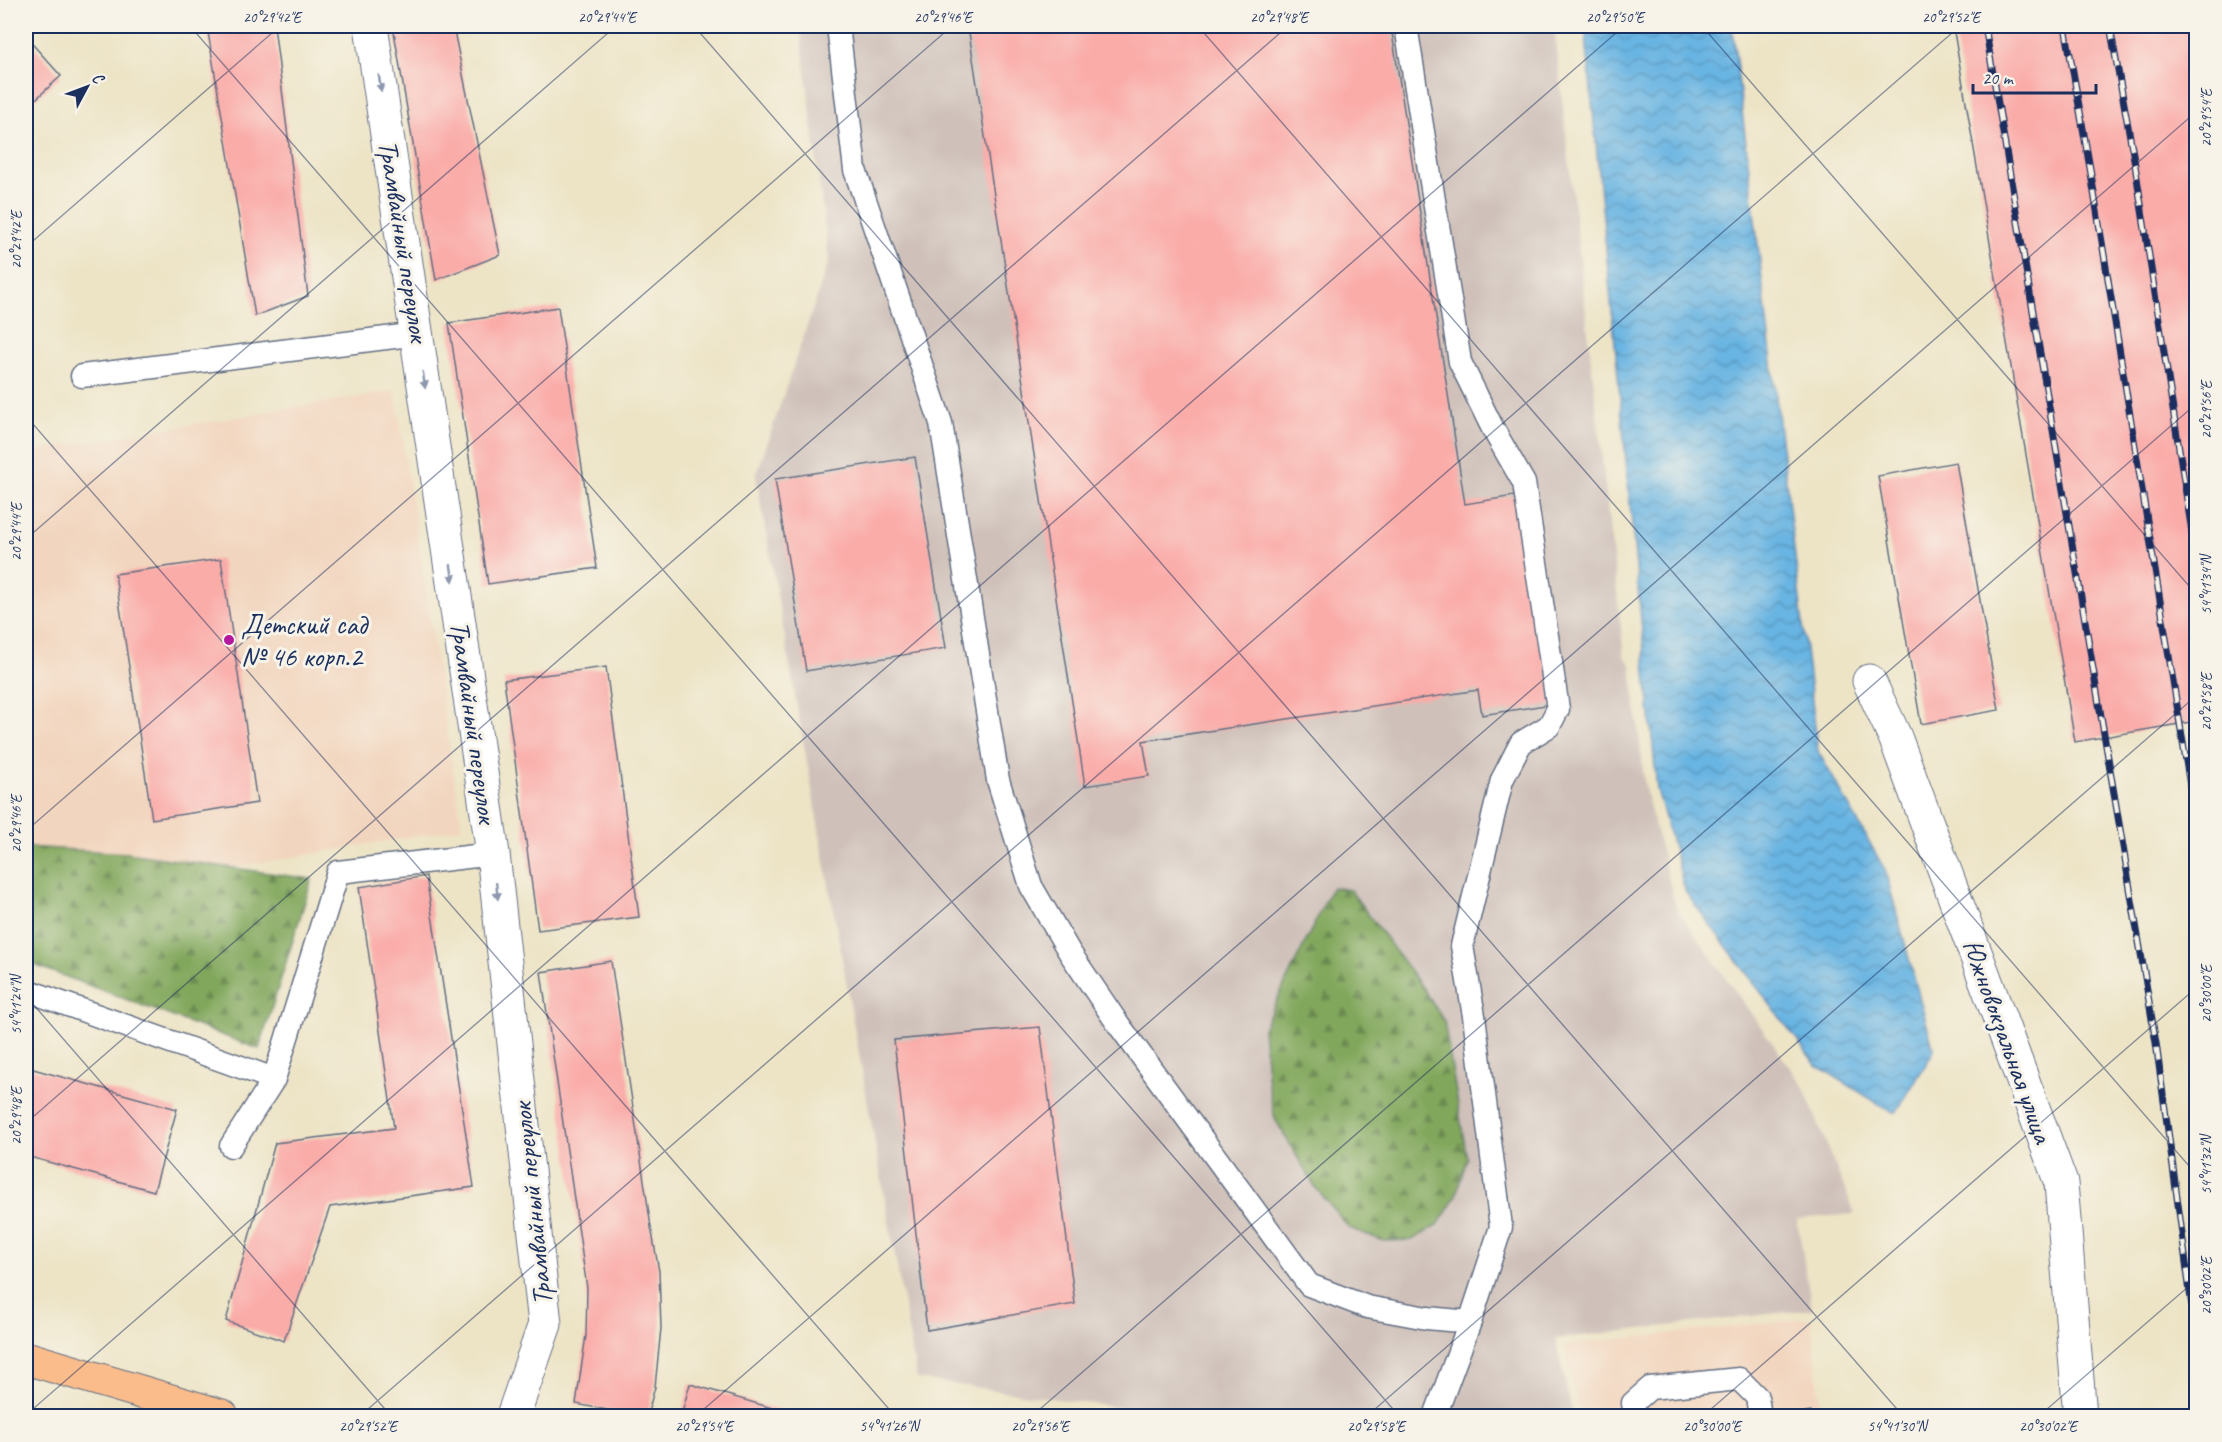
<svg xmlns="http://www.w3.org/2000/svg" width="2222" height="1442" font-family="Caveat,sans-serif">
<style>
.built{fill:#f2d5be}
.industrial{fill:#cfc1ba}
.forest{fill:url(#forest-firs);stroke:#4e6b5d;stroke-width:1.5}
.water{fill:url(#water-waves);stroke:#4272a0;stroke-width:1.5}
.building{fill:#faaca9}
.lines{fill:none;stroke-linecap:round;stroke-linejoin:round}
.service-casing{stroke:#646e82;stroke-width:25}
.minor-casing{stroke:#646e82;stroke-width:35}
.primary-casing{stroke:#646e82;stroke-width:35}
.service{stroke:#fff;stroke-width:22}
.minor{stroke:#fff;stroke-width:33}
.primary{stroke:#fabc8b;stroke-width:33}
.rail-casing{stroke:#1b2f5e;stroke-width:7}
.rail{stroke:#f7f3e8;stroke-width:4.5;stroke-dasharray:14;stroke-linecap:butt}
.oneway{fill:#8d97ae}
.ticks{fill:none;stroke:#1b2f5e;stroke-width:1.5;stroke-opacity:0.45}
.poi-dot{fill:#b5179e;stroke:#f7f3e8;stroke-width:2}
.labels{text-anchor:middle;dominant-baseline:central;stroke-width:6;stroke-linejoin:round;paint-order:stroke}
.street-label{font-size:28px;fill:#1b2f5e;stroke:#f7f3e8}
.poi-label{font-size:28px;fill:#1b2f5e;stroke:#f7f3e8;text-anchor:start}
.neatline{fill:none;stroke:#1b2f5e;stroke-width:2}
.ticks-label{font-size:15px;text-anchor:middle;fill:#1b2f5e}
</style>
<defs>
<pattern id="forest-firs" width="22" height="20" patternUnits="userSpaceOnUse" patternTransform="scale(1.5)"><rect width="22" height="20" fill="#81a75c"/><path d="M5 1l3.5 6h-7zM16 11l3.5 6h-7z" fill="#69884f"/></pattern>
<pattern id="water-waves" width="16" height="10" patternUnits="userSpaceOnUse" patternTransform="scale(1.5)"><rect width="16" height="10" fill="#68b4e2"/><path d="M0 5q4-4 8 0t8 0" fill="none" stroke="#5593ba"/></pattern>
</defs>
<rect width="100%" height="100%" fill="#f7f3e8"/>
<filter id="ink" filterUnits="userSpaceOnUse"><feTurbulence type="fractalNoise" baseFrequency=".0167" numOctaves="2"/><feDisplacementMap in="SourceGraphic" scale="12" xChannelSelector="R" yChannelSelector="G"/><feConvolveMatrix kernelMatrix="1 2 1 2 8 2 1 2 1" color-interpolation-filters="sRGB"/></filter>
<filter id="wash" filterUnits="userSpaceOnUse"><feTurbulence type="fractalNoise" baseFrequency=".008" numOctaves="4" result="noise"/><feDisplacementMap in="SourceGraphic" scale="24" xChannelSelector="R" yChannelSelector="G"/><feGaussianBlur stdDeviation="1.35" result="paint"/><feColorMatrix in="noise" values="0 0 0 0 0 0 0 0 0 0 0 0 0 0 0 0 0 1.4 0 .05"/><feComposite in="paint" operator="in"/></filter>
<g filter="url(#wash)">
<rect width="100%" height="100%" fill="#ede4c6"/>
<path class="built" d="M395 391 462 828 171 878 26 859V452Z
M1811 1318 1822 1416H1580L1564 1345Z"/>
<path class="industrial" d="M800 26H1554L1624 656 1631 665 1645 788 1676 908 1803 1086 1855 1214 1797 1219 1812 1309 1555 1339 1573 1416H1177L917 1379 756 476 829 261Z"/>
<path class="forest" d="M26 847 127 853 312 879 259 1049 26 962Z
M1332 887 1350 890 1422 987 1444 1021 1467 1159 1455 1198 1438 1225 1412 1240 1384 1241 1349 1228 1315 1187 1275 1119 1268 1085 1263 1029Z"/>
<path class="water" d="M1585 26H1732L1818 751 1885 870 1934 1051 1895 1114 1816 1065 1686 893 1657 789Z"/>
<g id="blocks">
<path class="building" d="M156 26H178V27L160 30Z
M207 26H274L308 296 255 316Z
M393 26H453L500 255 436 280Z
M968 26H1391L1465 504 1520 495 1552 704 1482 715 1478 690 1143 741 1149 776 1085 786Z
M1953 26H2196V721L2075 742Z
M26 37 61 76 26 108Z
M558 307 597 568 488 584 449 323Z
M915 457 946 648 806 671 775 479Z
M1956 462 1999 710 1921 724 1878 476Z
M221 559 257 803 152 819 115 574Z
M606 667 639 917 538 930 504 680Z
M426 876 474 1187 330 1207 284 1341 226 1321 275 1143 394 1128 359 887Z
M611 961 651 1227 659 1271 661 1328 655 1387 647 1416H638L576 1404 586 1335 587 1288 541 972Z
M1040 1027 1075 1304 927 1330 894 1040Z
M26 1067 177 1109 154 1191 26 1156Z
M690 1384 799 1416H681Z
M1811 1412 1812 1416H1788V1415Z"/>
</g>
</g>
<g filter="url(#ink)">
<use href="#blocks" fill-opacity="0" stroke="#646e82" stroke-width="1.5"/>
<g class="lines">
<defs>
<path id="service" d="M838 26 855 170 941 423 998 780 1031 886 1070 953 1116 1021 1309 1285 1367 1307 1427 1318 1470 1322
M1406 26 1460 362 1493 429 1524 483 1558 709 1549 726 1521 743 1502 780 1462 946 1474 1016 1501 1227 1470 1322 1435 1416
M82 376 418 334
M26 990 274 1079
M231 1146 274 1079 338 872 493 854
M1635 1416 1633 1403 1650 1388 1739 1379 1757 1397 1760 1416"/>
<path id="minor" d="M371 26 493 854 545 1324 513 1416
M1869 681 1895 737 2061 1183 2080 1416"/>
<path id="primary" d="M26 1358 222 1416"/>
</defs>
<use href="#service" class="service-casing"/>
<use href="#minor" class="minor-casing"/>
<use href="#primary" class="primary-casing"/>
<use href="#service" class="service"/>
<use href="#minor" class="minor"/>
<use href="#primary" class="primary"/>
<defs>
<path id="rail" d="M1985 26 2156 1043 2196 1336
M2065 26 2091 174 2196 823
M2110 26 2135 165 2196 558"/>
</defs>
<use href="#rail" class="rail-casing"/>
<use href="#rail" class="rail"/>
</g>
<defs><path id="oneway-solid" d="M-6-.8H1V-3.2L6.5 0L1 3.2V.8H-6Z" transform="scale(1.5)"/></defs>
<g class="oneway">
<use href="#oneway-solid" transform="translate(380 83) rotate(81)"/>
<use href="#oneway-solid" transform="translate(424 380) rotate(82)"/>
<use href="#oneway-solid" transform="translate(452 573) rotate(82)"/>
<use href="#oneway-solid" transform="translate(497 891) rotate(84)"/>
</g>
</g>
<path class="ticks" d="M190 26 1399 1416M694 26 1903 1416M1198 26 2196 1174M1702 26 2196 594M26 247 280 26M26 416 895 1416M26 539 616 26M26 831 952 26M26 996 391 1416M26 1123 1288 26M26 1415 1624 26M360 1416 1960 26M696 1416 2196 112M1032 1416 2196 404M1367 1416 2196 696M1703 1416 2196 988M2039 1416 2196 1280"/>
<circle class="poi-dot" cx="229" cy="640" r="6"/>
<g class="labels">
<g class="street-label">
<text transform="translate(404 241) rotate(81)">Трамвайный переулок</text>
<text transform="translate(474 722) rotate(82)">Трамвайный переулок</text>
<text transform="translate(2008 1041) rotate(70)">Южновокзальная улица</text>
<text transform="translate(532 1204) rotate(-96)">Трамвайный переулок</text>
</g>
<g class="poi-label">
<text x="241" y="624">Детский сад<tspan x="241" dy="32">№ 46 корп.2</tspan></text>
</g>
</g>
<rect width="2222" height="1442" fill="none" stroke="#f7f3e8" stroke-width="66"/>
<g transform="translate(87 87) rotate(49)" stroke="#f7f3e8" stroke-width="4.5" paint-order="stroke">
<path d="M0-4.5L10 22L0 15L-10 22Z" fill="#1b2f5e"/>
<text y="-9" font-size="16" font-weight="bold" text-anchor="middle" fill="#1b2f5e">С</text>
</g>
<path d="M1973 84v9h123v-9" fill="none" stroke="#1b2f5e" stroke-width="3"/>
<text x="1982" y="84" font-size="18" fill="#1b2f5e" stroke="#f7f3e8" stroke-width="4.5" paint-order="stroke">20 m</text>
<rect x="33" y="33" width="2156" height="1376" class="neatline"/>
<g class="ticks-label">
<text x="272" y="22">20°29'42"E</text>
<text x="607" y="22">20°29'44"E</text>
<text x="943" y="22">20°29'46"E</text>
<text x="1279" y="22">20°29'48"E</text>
<text x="1615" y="22">20°29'50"E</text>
<text x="1951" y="22">20°29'52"E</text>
<text transform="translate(2206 118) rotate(-90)" y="5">20°29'54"E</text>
<text transform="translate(16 240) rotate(-90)" y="5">20°29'42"E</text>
<text transform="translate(2206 410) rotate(-90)" y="5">20°29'56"E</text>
<text transform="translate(16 532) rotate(-90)" y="5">20°29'44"E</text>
<text transform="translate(2206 585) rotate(-90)" y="5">54°41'34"N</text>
<text transform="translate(2206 702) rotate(-90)" y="5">20°29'58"E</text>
<text transform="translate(16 824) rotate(-90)" y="5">20°29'46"E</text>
<text transform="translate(2206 994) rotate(-90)" y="5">20°30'00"E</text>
<text transform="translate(16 1005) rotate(-90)" y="5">54°41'24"N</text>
<text transform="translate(16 1116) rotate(-90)" y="5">20°29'48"E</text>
<text transform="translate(2206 1165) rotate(-90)" y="5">54°41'32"N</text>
<text transform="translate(2206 1286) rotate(-90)" y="5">20°30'02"E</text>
<text x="368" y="1431">20°29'52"E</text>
<text x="704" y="1431">20°29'54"E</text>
<text x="889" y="1431">54°41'26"N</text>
<text x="1040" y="1431">20°29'56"E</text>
<text x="1376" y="1431">20°29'58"E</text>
<text x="1712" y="1431">20°30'00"E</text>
<text x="1897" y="1431">54°41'30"N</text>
<text x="2048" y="1431">20°30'02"E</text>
</g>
</svg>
